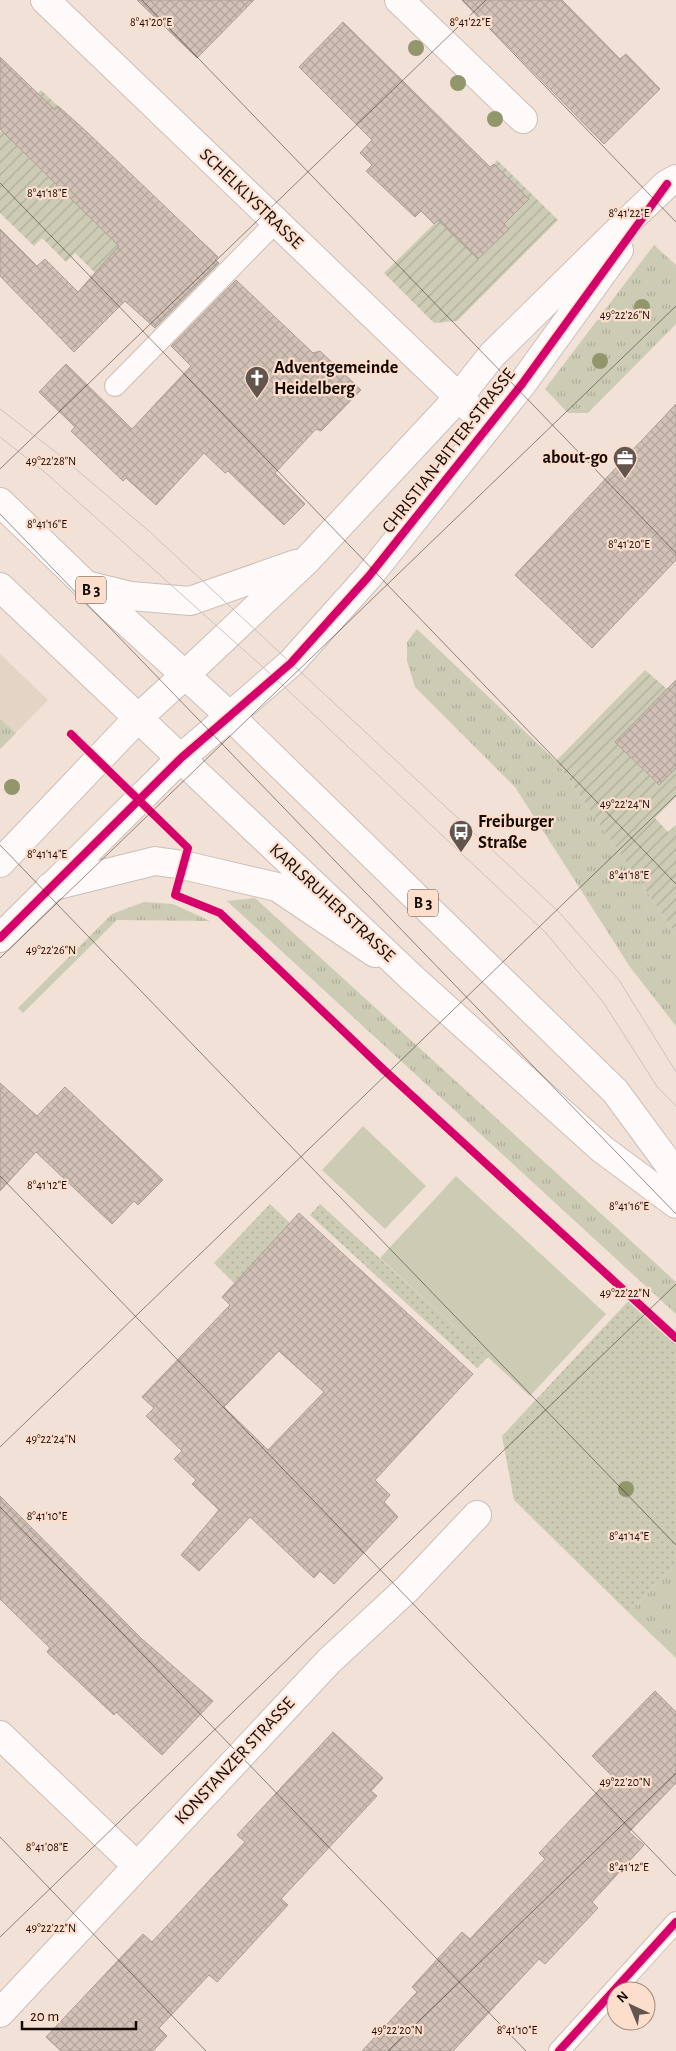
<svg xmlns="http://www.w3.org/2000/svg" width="676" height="2051" font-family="'Alegreya Sans',sans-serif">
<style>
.education{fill:#e3d4c6}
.grass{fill:url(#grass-tufts)}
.park{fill:url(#park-dots)}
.garden{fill:url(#garden-furrows)}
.pitch{fill:#ccccb5}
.building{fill:url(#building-cross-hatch);stroke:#aa9e96;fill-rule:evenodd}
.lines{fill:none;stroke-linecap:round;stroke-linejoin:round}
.service-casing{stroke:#ccbfb8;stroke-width:22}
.minor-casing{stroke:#ccbfb8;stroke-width:30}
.tertiary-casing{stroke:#ccbfb8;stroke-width:30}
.primary-casing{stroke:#ccbfb8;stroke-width:30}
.service{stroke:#fdfaf9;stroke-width:20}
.minor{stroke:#fdfaf9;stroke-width:28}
.tertiary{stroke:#fdfaf9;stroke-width:28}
.primary{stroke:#fdfaf9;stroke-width:28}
.tram{stroke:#c8c3c1;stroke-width:1}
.cycleway-casing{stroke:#fddecc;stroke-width:11}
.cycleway{stroke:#d6006c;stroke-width:8}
.tree{fill:#92966b}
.ticks{fill:none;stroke:#140a05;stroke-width:1;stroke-opacity:0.45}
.labels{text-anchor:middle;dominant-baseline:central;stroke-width:4.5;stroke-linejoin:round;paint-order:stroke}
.shield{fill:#fddecc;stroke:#5a4a41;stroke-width:1}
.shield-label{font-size:16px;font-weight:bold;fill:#140a05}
.street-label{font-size:18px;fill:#140a05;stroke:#fddecc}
.poi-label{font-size:18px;font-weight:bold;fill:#140a05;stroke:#fddecc;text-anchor:start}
.ticks-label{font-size:12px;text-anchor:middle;fill:#140a05;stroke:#fddecc;stroke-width:4.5;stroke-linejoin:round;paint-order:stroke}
</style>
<defs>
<pattern id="grass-tufts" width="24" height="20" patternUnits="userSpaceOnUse" patternTransform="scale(1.25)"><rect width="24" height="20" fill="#ccccb5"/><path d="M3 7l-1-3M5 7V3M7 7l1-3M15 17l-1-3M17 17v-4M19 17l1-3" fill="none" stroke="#aeae9a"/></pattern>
<pattern id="park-dots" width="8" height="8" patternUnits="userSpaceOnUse" patternTransform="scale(1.25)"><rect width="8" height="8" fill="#ccccb5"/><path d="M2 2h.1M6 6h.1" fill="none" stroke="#aeae9a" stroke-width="1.8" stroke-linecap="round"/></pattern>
<pattern id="garden-furrows" width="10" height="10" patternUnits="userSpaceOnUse" patternTransform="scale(1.25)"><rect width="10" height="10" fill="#ccccb5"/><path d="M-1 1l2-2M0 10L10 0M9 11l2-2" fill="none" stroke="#aeae9a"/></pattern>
<pattern id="building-cross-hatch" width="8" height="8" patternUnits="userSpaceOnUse" patternTransform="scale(1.25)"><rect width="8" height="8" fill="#d1c1b6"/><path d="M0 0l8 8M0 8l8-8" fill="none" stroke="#b3a49b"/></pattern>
</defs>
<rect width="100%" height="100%" fill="#f2e1d7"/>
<path class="education" d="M0 654 48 700 0 749Z"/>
<path class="grass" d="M654 245 676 265V324L588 413H568L545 389Z
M417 629 556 761 676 934V1026L630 967 515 787 415 687 407 661V642Z
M0 719 16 733 0 749Z
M255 898 676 1282V1314L227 901Z
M144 902 173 904 210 921 117 920 23 1013 18 1008 112 914Z
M676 1563V1658L629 1613Z"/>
<path class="park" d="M270 1204 290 1223 234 1283 214 1263Z
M320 1204 488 1357 477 1368 310 1215Z
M632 1297 676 1338V1563L629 1613 514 1500 502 1436Z"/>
<path class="garden" d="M41 90 58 106 18 147 152 278 127 304 75 253 66 262 42 238 34 246 0 213V132Z
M497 160 558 220 457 321 434 323 384 273 438 220 479 259 509 229 504 224 529 199 494 164Z
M645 670 667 689 615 742 658 785 676 768V797L655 818 668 832 676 825V934L556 761Z"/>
<path class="pitch" d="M363 1126 426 1186 385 1229 322 1170Z
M456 1176 606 1314 530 1396 380 1258Z"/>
<path class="building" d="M137 0H254L197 58Z
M463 0H562L620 59 626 54 660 89 604 144Z
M343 22 490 167 494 164 529 199 504 224 509 229 478 259 438 220 434 224 421 211 415 217 366 171 372 165 360 153 372 140 299 67Z
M0 57 55 110 58 106 87 132 218 257 215 260 219 263 155 328 125 301 74 352 0 276V229L37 266 45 259 78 292 119 246 0 129Z
M236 280 313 353 320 351 361 390 321 431 316 429 275 473 305 504 284 525 228 471 225 473 204 453 156 505 126 478 123 481 71 431 75 427 39 392 66 364 132 429 191 366 171 346Z
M676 404V560L592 648 515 575Z
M676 680V768L659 785 615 742Z
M0 1083 37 1116 65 1087 163 1180 138 1205 134 1201 112 1224 36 1152 0 1191Z
M299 1213 473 1374 375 1480 390 1495 384 1502 398 1517 334 1584 320 1571 314 1578 250 1517 199 1571 181 1555 219 1510 192 1484 196 1480 174 1459 182 1451 146 1416 154 1408 142 1397 230 1305 222 1297ZM279 1351 324 1392 268 1450 224 1407Z
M0 1496 142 1639 213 1701 162 1755 116 1712 114 1715 47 1652 50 1648 0 1599Z
M655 1691 676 1712V1783L629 1832 644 1845 592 1902 598 1908 545 1964 539 1959 453 2051H362L417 1992 412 1987 462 1932 470 1939 545 1859 539 1853 612 1776 592 1756Z
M333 1732 383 1778 371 1791 377 1796 281 1899 288 1905 217 1982 209 1975 159 2028 167 2036 153 2051H61L46 2037 143 1934 152 1942 245 1842 237 1835Z"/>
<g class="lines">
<defs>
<path id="service" d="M115 386 275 223
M559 2051 676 1922"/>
<path id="minor" d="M45 0 471 409
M399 0 523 119
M86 585 131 596 190 601 296 564
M185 675 307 560 458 398 492 355 626 223 667 184 676 179
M230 716 291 663 369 576 522 384 619 250
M0 1735 137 1866
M0 2013 329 1661 408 1588 477 1515"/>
<path id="tertiary" d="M0 863 137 719 185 675
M50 887 155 861 183 865 277 887 375 953
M0 938 181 758 230 716"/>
<path id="primary" d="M0 502 86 585 230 716 615 1091 676 1174
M0 587 412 978 602 1149 676 1204"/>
</defs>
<use href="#service" class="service-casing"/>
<use href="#minor" class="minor-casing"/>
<use href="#tertiary" class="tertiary-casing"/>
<use href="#primary" class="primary-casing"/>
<use href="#service" class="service"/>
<use href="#minor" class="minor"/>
<use href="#tertiary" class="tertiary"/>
<use href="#primary" class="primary"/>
<path class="tram" d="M0 409 57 453 150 532 559 912 619 980 676 1072
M0 437 47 474 275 678 546 933 603 1002 658 1088 676 1106"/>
<defs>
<path id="cycleway" d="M71 734 188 848 175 895 220 913 384 1070 676 1338
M0 938 181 758 291 663 369 576 522 384 667 184
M559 2051 676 1922"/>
</defs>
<use href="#cycleway" class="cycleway-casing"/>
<use href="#cycleway" class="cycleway"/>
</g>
<g class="tree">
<circle cx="416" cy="48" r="8"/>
<circle cx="458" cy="83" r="8"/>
<circle cx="495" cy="119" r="8"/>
<circle cx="642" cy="307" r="8"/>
<circle cx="600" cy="361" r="8"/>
<circle cx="12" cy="787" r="8"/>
<circle cx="626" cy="1489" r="8"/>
</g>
<path class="ticks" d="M142 0 676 553M462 0 676 222M0 183 676 884M0 469 486 0M0 514 676 1214M0 845 676 1545M0 958 676 306M0 1176 676 1876M0 1447 676 795M0 1507 526 2051M0 1837 206 2051M0 1937 676 1284M388 2051 676 1773"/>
<defs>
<symbol id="church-pin" viewBox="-11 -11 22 30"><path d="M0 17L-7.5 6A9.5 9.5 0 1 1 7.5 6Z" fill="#62554e" stroke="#fddecc"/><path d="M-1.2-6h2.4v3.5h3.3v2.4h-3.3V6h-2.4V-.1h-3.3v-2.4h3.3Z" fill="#fff"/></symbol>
<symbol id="office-pin" viewBox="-11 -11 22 30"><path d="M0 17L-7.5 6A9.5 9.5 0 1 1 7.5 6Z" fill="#62554e" stroke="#fddecc"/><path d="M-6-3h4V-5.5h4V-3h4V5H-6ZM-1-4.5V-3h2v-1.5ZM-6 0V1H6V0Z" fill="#fff"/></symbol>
<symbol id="bus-pin" viewBox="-11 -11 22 30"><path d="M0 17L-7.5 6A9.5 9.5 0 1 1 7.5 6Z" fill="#62554e" stroke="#fddecc"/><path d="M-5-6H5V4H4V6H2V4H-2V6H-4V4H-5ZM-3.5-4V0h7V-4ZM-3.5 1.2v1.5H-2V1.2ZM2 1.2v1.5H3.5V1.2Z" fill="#fff"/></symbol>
</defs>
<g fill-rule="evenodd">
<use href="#church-pin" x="243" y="364" width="28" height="38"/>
<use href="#office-pin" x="611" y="444" width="28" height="38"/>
<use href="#bus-pin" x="447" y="818" width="28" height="38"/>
</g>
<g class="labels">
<g class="shield">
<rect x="76" y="576.5" width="30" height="27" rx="4"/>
<rect x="408" y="889.5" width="30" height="27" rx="4"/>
</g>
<g class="shield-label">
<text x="91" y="590">B 3</text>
<text x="423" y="903">B 3</text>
</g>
<g class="street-label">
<text transform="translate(251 199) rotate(44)">SCHELKLYSTRASSE</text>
<text transform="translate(449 451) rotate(-52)">CHRISTIAN-BITTER-STRASSE</text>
<text transform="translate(332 903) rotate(43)">KARLSRUHER STRASSE</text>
<text transform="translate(235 1761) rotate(-47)">KONSTANZER STRASSE</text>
</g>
<g class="poi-label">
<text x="274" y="368">Adventgemeinde<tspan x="274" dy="21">Heidelberg</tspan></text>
<text x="608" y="458" text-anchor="end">about-go</text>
<text x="478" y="822">Freiburger<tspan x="478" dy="21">Straße</tspan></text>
</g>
</g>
<g class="ticks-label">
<text x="151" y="26">8°41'20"E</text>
<text x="470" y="26">8°41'22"E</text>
<text x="47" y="197">8°41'18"E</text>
<text x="629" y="217">8°41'22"E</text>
<text x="625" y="319">49°22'26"N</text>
<text x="51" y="465">49°22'28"N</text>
<text x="47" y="528">8°41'16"E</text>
<text x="629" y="548">8°41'20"E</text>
<text x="625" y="808">49°22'24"N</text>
<text x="47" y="858">8°41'14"E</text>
<text x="629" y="879">8°41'18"E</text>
<text x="51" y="954">49°22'26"N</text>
<text x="47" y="1189">8°41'12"E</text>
<text x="629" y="1210">8°41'16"E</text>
<text x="625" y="1297">49°22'22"N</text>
<text x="51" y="1443">49°22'24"N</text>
<text x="47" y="1520">8°41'10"E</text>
<text x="629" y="1540">8°41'14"E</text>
<text x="625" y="1786">49°22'20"N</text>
<text x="47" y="1851">8°41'08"E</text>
<text x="629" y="1871">8°41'12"E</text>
<text x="51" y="1932">49°22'22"N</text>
<text x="517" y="2034">8°41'10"E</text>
<text x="397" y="2034">49°22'20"N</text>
</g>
<g transform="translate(631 2006) rotate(316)"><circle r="24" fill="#fddecc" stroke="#a0897c"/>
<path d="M0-4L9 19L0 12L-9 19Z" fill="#62554e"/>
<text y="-8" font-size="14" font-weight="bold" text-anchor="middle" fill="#140a05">N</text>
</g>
<path d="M22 2021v8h114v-8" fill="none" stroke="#140a05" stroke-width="2.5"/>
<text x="30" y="2021" font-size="15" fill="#140a05" stroke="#fddecc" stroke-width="4" paint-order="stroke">20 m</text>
</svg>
